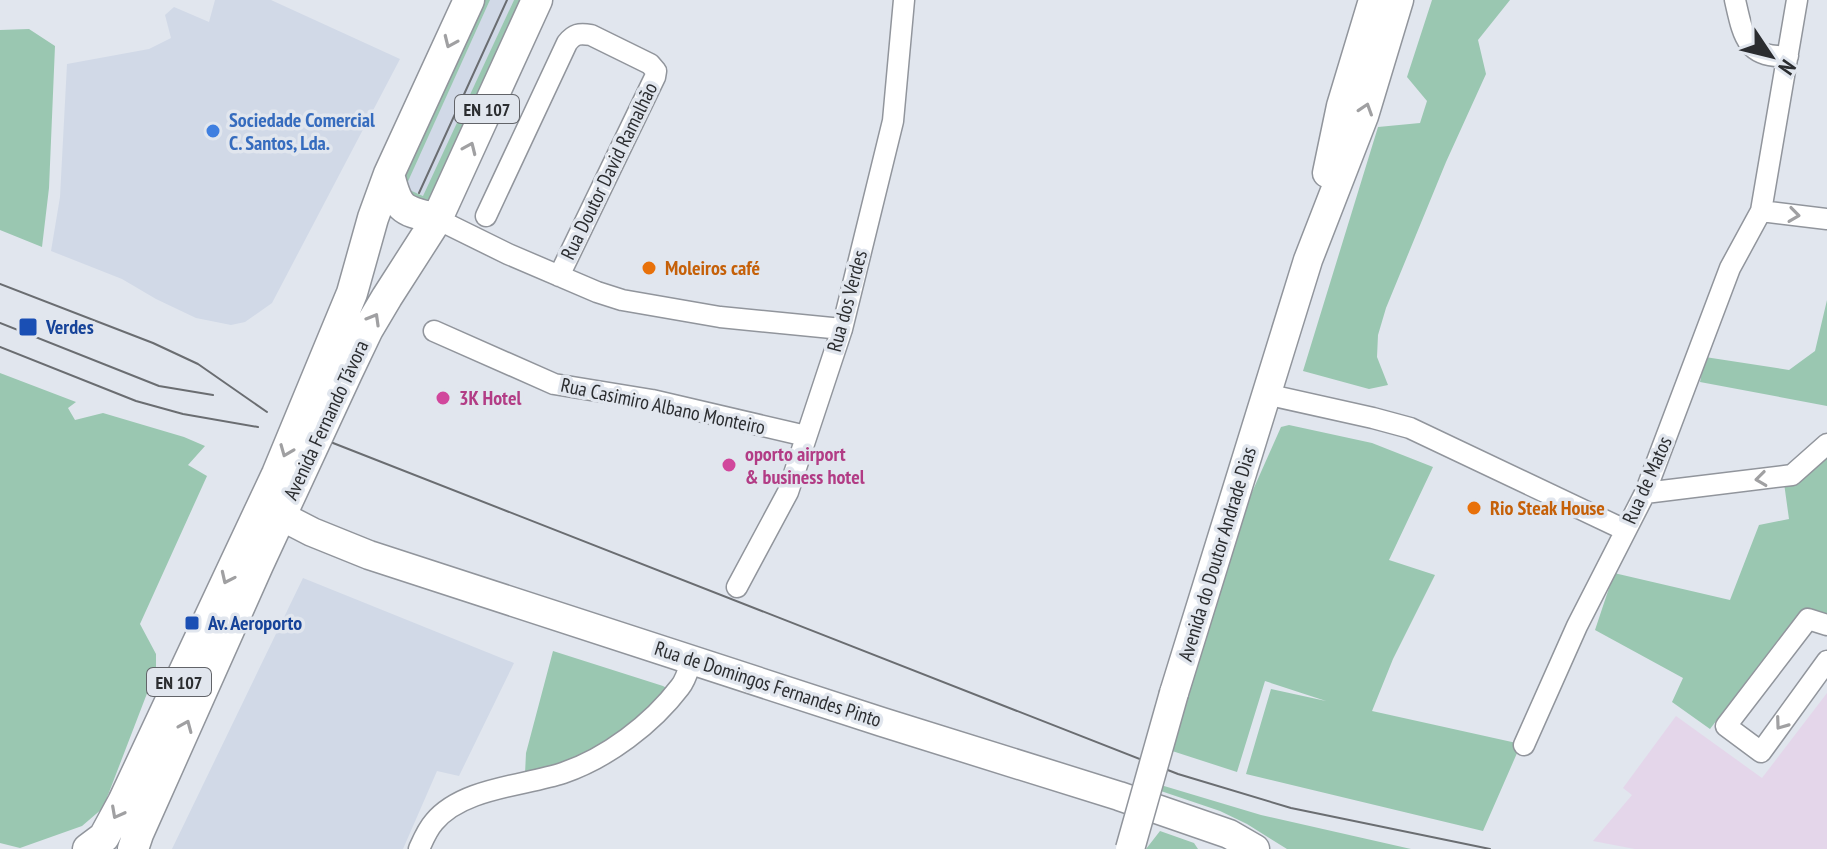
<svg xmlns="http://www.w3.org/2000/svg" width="1827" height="849" font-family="'PT Sans Narrow',sans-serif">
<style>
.built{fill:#d1d9e7}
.education{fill:#e4d6ea}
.green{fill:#9ac7b1}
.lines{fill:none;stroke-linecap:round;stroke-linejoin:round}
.minor-casing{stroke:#91959c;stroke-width:23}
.secondary-casing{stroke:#91959c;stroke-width:31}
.primary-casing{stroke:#91959c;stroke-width:33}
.minor{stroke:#fff;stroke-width:20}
.secondary{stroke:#fff;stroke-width:28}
.primary{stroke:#fff;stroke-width:30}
.tram{stroke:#6a6d71;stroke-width:2}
.secondary-bridge-casing{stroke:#91959c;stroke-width:31;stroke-linecap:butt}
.secondary-bridge{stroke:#fff;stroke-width:28}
.oneway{stroke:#a0a0a2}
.shop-dot{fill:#3f7fe0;stroke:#e1e6ee;stroke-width:3}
.food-dot{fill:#e8710a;stroke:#e1e6ee;stroke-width:3}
.transit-dot{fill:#1a4fb4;stroke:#e1e6ee;stroke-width:3}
.hotel-dot{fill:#d1479c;stroke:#e1e6ee;stroke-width:3}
.labels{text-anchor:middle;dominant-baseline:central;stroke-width:7;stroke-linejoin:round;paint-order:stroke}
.shield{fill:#e1e6ee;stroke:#626469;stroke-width:2}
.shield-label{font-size:18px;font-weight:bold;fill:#2b2d30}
.shop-label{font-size:20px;font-weight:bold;fill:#366cbe;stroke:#e1e6ee;text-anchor:start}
.street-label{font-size:20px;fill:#2b2d30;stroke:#e1e6ee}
.food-label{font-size:20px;font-weight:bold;fill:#c56008;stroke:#e1e6ee;text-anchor:start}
.transit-label{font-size:20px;font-weight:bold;fill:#164399;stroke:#e1e6ee;text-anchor:start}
.hotel-label{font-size:20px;font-weight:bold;fill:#b23c85;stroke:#e1e6ee;text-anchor:start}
</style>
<rect width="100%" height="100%" fill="#e1e6ee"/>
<path class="built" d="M215 0H271L400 59 272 303 245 322 231 325 196 318 156 299 122 279 51 251 60 197 67 64 149 49 171 38 165 15 174 7 209 22Z
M490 0H514L424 196 404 189Z
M303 578 514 663 459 776 437 771 403 849H172Z"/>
<path class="education" d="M1827 693V849H1635L1593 841 1632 795 1623 788 1676 716 1762 778Z"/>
<path class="green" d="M480 0H490L405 188 423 196 514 0H527L441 189 426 204 418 206 397 183Z
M1432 0H1510L1478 40 1486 74 1446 162 1386 308 1378 335 1377 357 1388 385 1369 389 1303 371 1378 127 1420 123 1427 101 1407 77Z
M29 29 55 46 49 188 42 247 0 230V30Z
M1827 300V406L1700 382 1705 357 1789 370 1815 351Z
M0 373 76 402 68 408 75 420 103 413 184 437 205 446 188 465 207 476 140 624 156 654V670L103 808 82 826 20 848 0 843Z
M1289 425 1372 443 1433 467 1389 560 1435 575 1393 659 1372 711 1521 744 1483 831 1246 774 1271 689 1326 701 1265 681 1237 772 1166 749 1229 544 1281 427Z
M1827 454V613L1798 614 1710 729 1672 702 1683 678 1595 630 1614 573 1730 600 1759 525 1789 519 1784 483Z
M553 651 663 686 670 690 632 723 578 761 525 774 526 753Z
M1154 783 1261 815 1411 849H1287L1247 824 1220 811 1152 788Z
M1160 831 1194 843 1198 849H1146Z"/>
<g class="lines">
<defs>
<path id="minor" d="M1735 0C1743 35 1746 59 1788 56
M1761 211 1827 219
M486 216 567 43C574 34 579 33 591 35L650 64 656 71 655 77 559 276
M437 219 508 254 597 292 622 300 720 317 842 329
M434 331 554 384 652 400 806 436
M1265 394 1373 418 1410 428 1625 530
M1645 493 1792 475 1827 444
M737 587 788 492 842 329 893 121 904 0
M1827 625 1808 619 1726 726 1761 752 1827 661
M1524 745 1577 626 1645 493 1730 268 1761 211 1797 0
M419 849C423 840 427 830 434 822 462 788 523 786 563 773 607 758 652 724 680 687 686 680 689 668 692 659"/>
<path id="secondary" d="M1327 173 1341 106 1373 0
M281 516 312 532 369 555 882 722 1119 796 1229 834 1255 849
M1174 693 1308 260 1364 116 1399 0"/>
<path id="primary" d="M389 174C398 211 402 210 437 219
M88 849 104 837 123 802 277 474 352 293 373 218 389 174 469 0
M133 849 138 834 258 565 347 373 368 329 387 297 437 219 537 0"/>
</defs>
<use href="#minor" class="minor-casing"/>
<use href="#secondary" class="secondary-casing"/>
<use href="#primary" class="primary-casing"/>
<use href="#minor" class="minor"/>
<use href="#secondary" class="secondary"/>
<use href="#primary" class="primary"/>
<path class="tram" d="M419 193 507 0
M0 284 153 343 198 364 267 412
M0 323 159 386 213 395
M0 347 136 401 183 414 258 427
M333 443 1178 774 1291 808 1490 849"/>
<defs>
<path id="secondary-bridge" d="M1130 849 1174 693"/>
</defs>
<use href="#secondary-bridge" class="secondary-bridge-casing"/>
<use href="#secondary-bridge" class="secondary-bridge"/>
</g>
<defs><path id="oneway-chevron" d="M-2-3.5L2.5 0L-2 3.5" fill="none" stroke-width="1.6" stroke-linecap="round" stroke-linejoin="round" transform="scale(2)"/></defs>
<g class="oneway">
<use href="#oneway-chevron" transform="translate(450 42) rotate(114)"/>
<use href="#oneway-chevron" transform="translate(1366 109) rotate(-72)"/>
<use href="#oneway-chevron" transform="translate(470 148) rotate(-66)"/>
<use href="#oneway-chevron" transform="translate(1794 215) rotate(8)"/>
<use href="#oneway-chevron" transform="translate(374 319) rotate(-60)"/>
<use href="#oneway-chevron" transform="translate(286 451) rotate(112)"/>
<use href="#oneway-chevron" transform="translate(1761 479) rotate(173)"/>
<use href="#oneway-chevron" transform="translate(227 578) rotate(115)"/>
<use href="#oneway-chevron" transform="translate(1781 724) rotate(126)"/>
<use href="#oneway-chevron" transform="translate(186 726) rotate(-67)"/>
<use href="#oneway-chevron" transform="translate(117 813) rotate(118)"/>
</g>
<circle class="shop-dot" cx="213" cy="131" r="8"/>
<g class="food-dot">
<circle cx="649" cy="268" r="8"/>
<circle cx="1474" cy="508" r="8"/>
</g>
<g class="transit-dot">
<rect x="18" y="317" width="20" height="20" rx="4"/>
<rect x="184" y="615" width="16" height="16" rx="4"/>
</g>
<g class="hotel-dot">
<circle cx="443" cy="398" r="8"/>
<circle cx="729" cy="465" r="8"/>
</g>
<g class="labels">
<g class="shield">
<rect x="455" y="95" width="64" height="28" rx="6"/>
<rect x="147" y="668" width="64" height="28" rx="6"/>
</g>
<g class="shield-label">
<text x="487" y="109">EN 107</text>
<text x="179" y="682">EN 107</text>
</g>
<g class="shop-label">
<text x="229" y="120">Sociedade Comercial<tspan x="229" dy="23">C. Santos, Lda.</tspan></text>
</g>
<g class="street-label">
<text transform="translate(609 171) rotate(-64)">Rua Doutor David Ramalhão</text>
<text transform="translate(847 301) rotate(-75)">Rua dos Verdes</text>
<text transform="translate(663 406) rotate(12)">Rua Casimiro Albano Monteiro</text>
<text transform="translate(326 420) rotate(-65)">Avenida Fernando Távora</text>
<text transform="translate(1647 480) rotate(-66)">Rua de Matos</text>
<text transform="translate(1217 554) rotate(-73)">Avenida do Doutor Andrade Dias</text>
<text transform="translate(768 684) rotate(18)">Rua de Domingos Fernandes Pinto</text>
</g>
<g class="food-label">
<text x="665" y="268">Moleiros café</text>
<text x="1490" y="508">Rio Steak House</text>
</g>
<g class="transit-label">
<text x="46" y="327">Verdes</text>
<text x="208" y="623">Av. Aeroporto</text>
</g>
<g class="hotel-label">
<text x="459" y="398">3K Hotel</text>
<text x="745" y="454">oporto airport<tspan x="745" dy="23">&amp; business hotel</tspan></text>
</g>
</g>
<g transform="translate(1771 56) rotate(125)" stroke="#e1e6ee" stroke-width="6" paint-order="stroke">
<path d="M0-6L14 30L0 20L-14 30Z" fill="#2b2d30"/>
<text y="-12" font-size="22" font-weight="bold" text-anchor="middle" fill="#2b2d30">N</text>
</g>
</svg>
